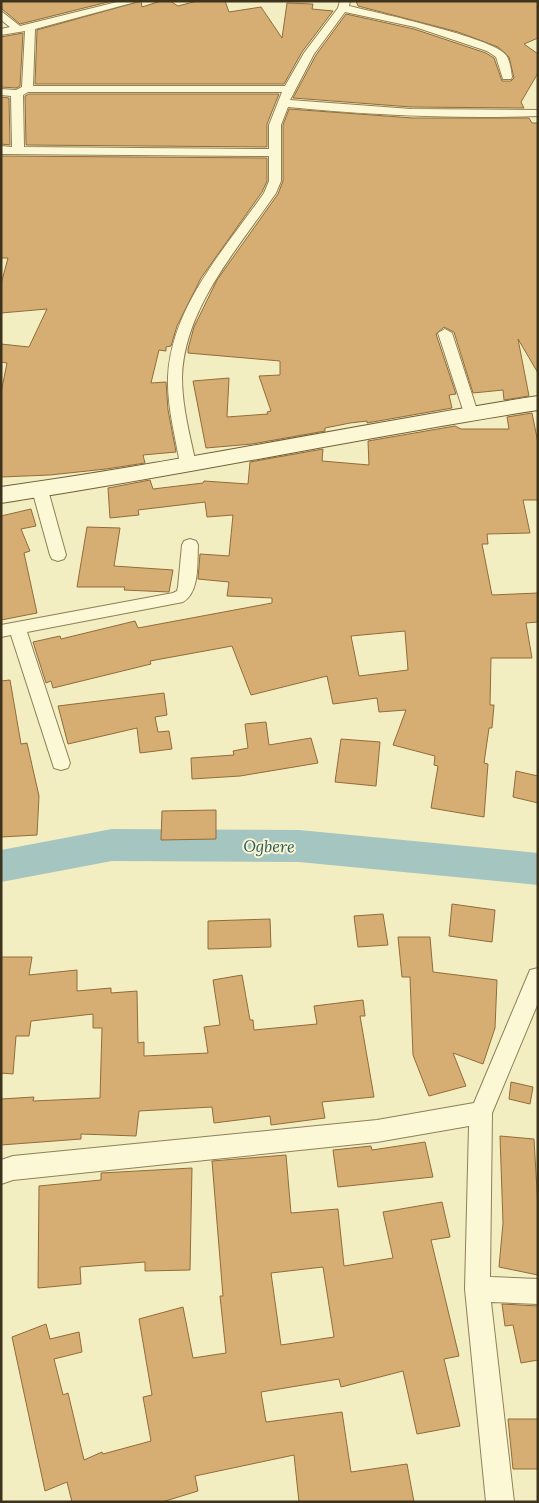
<svg xmlns="http://www.w3.org/2000/svg" width="539" height="1503" font-family="Lora,serif">
<style>
.lines{fill:none;stroke-linecap:round;stroke-linejoin:round}
.river{fill:#a5c5c1;fill-rule:evenodd}
.building{fill:#d6ae73;stroke:#916c39;fill-rule:evenodd}
.minor-casing{stroke:#8f7f56;stroke-width:2}
.secondary-casing{stroke:#715f3a;stroke-width:2}
.minor{fill:#fcf8d6;fill-rule:evenodd}
.secondary{fill:#fcf8d6;fill-rule:evenodd}
.labels{text-anchor:middle;dominant-baseline:central;stroke-width:4;stroke-linejoin:round;paint-order:stroke}
.water-label{font-size:16px;font-style:italic;fill:#2a595f;stroke:#f9f5d2}
</style>
<rect width="100%" height="100%" fill="#f3edc2"/>
<g class="lines">
<path class="river" d="M112 829 299 830 538 853V885L299 862 112 861 1 882V850Z"/>
</g>
<path class="building" d="M1 1H112L20 24 2 9Z
M141 1 142 7 161 1H170L178 6 197 1H225L229 12 261 7 282 38 287 3 313 4 312 9 333 11 302 52 284 84H35L37 30Z
M356 1H538V38L524 44 538 54V73L521 102 524 108 411 107 293 98 316 55 346 14 414 29 486 53 494 58 502 81H511L514 78 509 57 498 47 458 32 358 6Z
M23 33 20 86 16 88 1 87V37Z
M29 94H279L267 124V147L26 145 25 96Z
M1 97 9 98 10 145 1 144Z
M289 109 413 118H529L532 123H538V373L518 339 529 396 504 400 503 390 473 393 454 332 444 327 436 334 456 394 449 395 452 408 367 423V421L350 423 325 428V431L252 444 206 448 193 381 229 378 227 417 268 414 267 412 271 411 259 376 280 375V361L188 353V349L194 327 217 280 278 194 283 181V125Z
M1 156 267 158V181L262 192 201 278 177 326 171 346 166 347V351L159 350 151 383 166 382 168 410 176 452 143 455 145 463 106 469 50 475 1 477V393L7 363 1 362V344L29 347 47 309 1 313V284L8 258H1Z
M532 413 538 443V500H523L530 533 487 534 488 544H482L492 595 538 593V622L526 623 532 658H491L490 705H494L492 728H489L484 763 488 764 484 817 431 808 438 766 434 765 435 756 393 745 406 710 379 712 377 698 333 704 327 676 251 695 232 646 150 661 151 664 53 688 51 681 46 683 33 642 60 636 61 639 135 621 138 628 272 603V598L227 596 229 582 198 579 200 554 229 556 233 515 207 517 205 502 138 510 139 515 110 518 108 488 150 480 153 489 203 483 204 481 248 484 250 462 323 449 322 461 369 465 368 441 455 426 461 429H509L507 417ZM405 631 408 670 359 676 351 636Z
M31 509 36 526 21 529 30 551 24 553 37 613 1 620V516Z
M87 527 120 528 114 566 173 570 169 592 124 590 125 587H77Z
M10 680 21 744 27 743 39 796 37 835 1 837V681Z
M164 693 167 715 155 717 158 732 169 731 172 749 140 753 137 728 68 744 58 706Z
M266 722 269 745 311 738 318 763 240 776 192 779 191 758 234 755 233 751 248 748 245 724Z
M341 739 380 742 376 786 335 782Z
M516 771 538 776V803L513 797Z
M216 810V839L161 840 162 811Z
M452 904 495 910 492 942 449 936Z
M383 914 388 945 358 947 354 916Z
M270 919 271 947 208 949V921Z
M398 937H430L433 972 497 980 495 1028 483 1064 453 1053 466 1086 429 1096 413 1055 410 977H402Z
M1 957H32L29 975 77 970V991L111 988V993L137 991 138 1043 144 1042V1056L208 1053 204 1027 220 1025 213 980 242 975 250 1020H253L254 1030 317 1024 314 1006 363 1000 365 1016H360L374 1097 322 1102 325 1118 271 1125 270 1116 214 1123 212 1107 139 1111 136 1136 81 1134V1139L1 1145V1099L34 1097 33 1101 100 1098 102 1028H93V1014L31 1021 29 1036H16L13 1074 1 1073Z
M511 1082 533 1087 530 1104 509 1099Z
M500 1136 534 1139 538 1208V1275L499 1267 503 1223Z
M425 1142 433 1177 338 1187 333 1150 371 1146 372 1150Z
M286 1155 291 1213 338 1209 344 1266 393 1258 383 1212 442 1202 450 1237 431 1240 459 1356 444 1359 460 1426 417 1434 403 1371 341 1387 339 1379 261 1392 266 1422 342 1412 351 1472 407 1464 414 1502H299L294 1455 195 1476 198 1491 162 1502H72L67 1482 45 1491 12 1337 46 1324 50 1339 79 1332 82 1352 54 1359 63 1395 68 1393 84 1460 102 1452 103 1454 151 1441 143 1397 152 1395 139 1319 183 1307 193 1358 226 1353 220 1296H223L212 1161ZM323 1267 334 1337 281 1345 271 1273Z
M192 1168 190 1270 145 1271V1262L80 1267 81 1284 38 1288 39 1186 101 1180V1173Z
M502 1304 538 1306V1360L521 1363 513 1325 505 1326Z
M508 1419H538V1469H513Z"/>
<g class="lines">
<defs>
<path id="minor" d="M121 1H139L35 29 33 86H285L304 53 338 8 340 1H350L349 6C374 12 494 38 506 55 510 61 511 70 512 77L511 79H503L496 57 487 51 415 27 345 12 314 54 290 100 411 109 538 110V116C454 119 371 115 288 107L281 125V181L276 193C239 247 184 308 182 377 182 407 190 436 196 464L193 468H183L180 464C175 435 167 406 168 377 171 307 226 247 264 193L269 181V156L1 154V146L12 147 11 96 1 95V89L16 90 22 87 25 31 1 35V29L10 27 1 20V11L20 26ZM28 92H282L269 125V149L24 147 23 95Z
M445 329 452 333 478 413 476 416H466L464 413 438 333Z
M40 485 46 486 48 490 66 555 64 559 58 561 52 559 50 555 32 490 34 486Z
M190 539 196 541 198 545C197 563 200 592 183 602L27 632 70 763 68 768 61 770 54 768 11 635 1 637V625L173 593 177 591 178 587 182 545 184 541Z
M538 968V1003L492 1113 490 1277 538 1279V1304L491 1302 514 1502H486L465 1289 469 1126 377 1142 13 1180 1 1184V1160L13 1156 377 1120 474 1103 530 970Z"/>
<path id="secondary" d="M538 396V410C358 438 181 476 1 503V487C181 462 358 424 538 396Z"/>
</defs>
<use href="#minor" class="minor-casing"/>
<use href="#secondary" class="secondary-casing"/>
<use href="#minor" class="minor"/>
<use href="#secondary" class="secondary"/>
</g>
<g class="labels">
<g class="water-label">
<text transform="translate(269 846) rotate(1)">Ogbere</text>
</g>
</g>
<rect width="539" height="1503" fill="none" stroke="#3d321c" stroke-width="5"/>
</svg>
